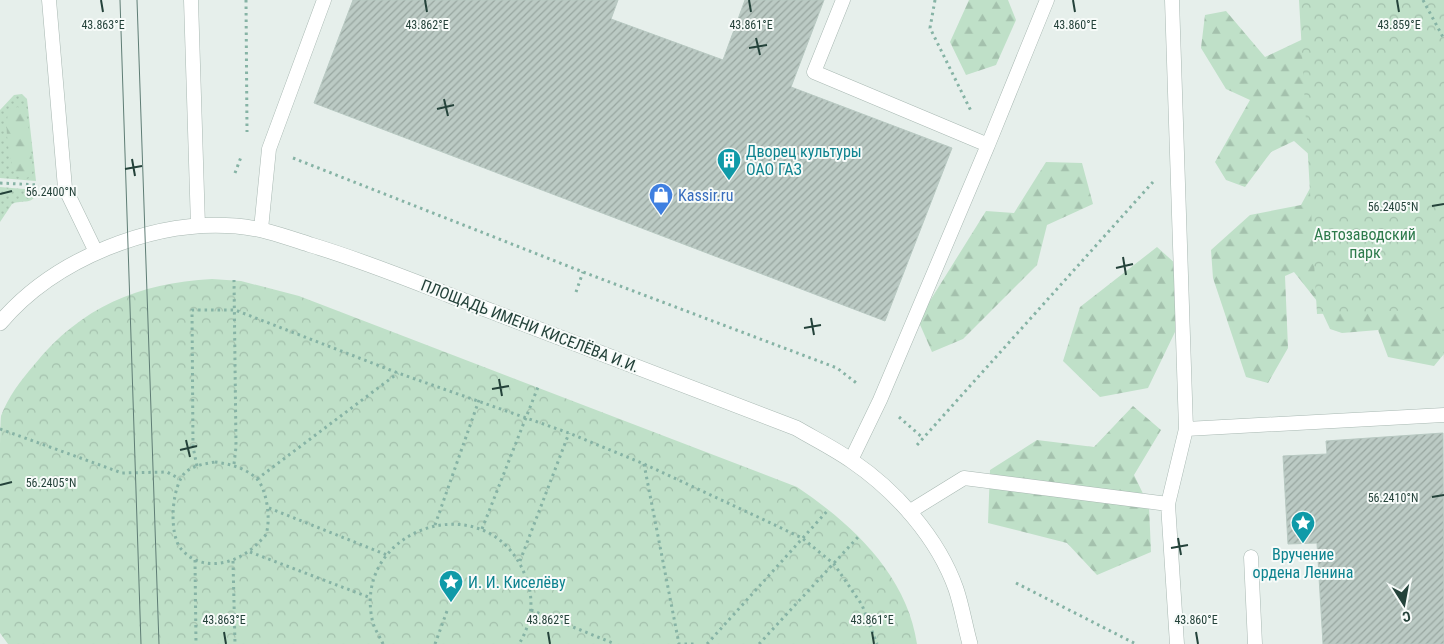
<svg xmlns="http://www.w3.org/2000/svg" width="1444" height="644" font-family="'Roboto Condensed',sans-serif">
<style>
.grass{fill:url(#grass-dots)}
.forest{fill:url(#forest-firs)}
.park{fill:url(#park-crowns)}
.building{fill:url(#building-hatch);stroke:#b8c9c2}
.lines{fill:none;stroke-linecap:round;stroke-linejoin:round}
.service-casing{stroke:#a8b8b2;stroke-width:15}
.minor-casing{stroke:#a8b8b2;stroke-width:16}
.path{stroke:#86b3a5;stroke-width:3;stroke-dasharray:2.5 4;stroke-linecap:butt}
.service{stroke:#fff;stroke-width:14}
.minor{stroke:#fff;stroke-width:15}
.tram{stroke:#5f7d75;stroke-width:1}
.ticks{fill:none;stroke:#24423a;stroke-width:2}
.labels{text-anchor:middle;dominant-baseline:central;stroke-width:4;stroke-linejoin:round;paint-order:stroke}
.culture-label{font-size:16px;fill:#0d838f;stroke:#f7fbf9;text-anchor:start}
.shop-label{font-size:16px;fill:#366cbe;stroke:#f7fbf9;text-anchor:start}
.park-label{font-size:16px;fill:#2d7a4b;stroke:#f7fbf9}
.street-label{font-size:16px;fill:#24423a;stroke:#f7fbf9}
.ticks-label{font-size:12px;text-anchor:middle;fill:#24423a;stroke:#f7fbf9;stroke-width:4;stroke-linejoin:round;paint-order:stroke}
</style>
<defs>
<pattern id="grass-dots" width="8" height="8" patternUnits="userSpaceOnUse" patternTransform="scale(1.25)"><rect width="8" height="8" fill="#bfe0c8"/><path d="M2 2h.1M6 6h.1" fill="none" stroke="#a4c1ad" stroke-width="1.8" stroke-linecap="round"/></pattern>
<pattern id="forest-firs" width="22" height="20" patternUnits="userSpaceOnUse" patternTransform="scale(1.25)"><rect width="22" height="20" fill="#bfe0c8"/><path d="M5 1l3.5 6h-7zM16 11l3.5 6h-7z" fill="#a4c1ad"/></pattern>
<pattern id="park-crowns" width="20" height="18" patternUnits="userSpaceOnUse" patternTransform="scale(1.25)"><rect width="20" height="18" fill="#bfe0c8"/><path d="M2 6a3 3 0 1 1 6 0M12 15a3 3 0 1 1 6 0" fill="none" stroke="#a4c1ad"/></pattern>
<pattern id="building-hatch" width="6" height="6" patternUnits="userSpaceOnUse" patternTransform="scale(1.25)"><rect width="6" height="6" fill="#bbcac4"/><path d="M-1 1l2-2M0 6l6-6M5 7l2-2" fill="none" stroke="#98a6a0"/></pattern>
</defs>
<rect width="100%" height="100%" fill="#e6efeb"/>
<path class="grass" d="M22 94 27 99 36 181 0 178V110L14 95Z
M0 187 36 190C36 206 22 199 12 204L0 222Z"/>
<path class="forest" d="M969 0H1008L1016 20 996 65 966 75 950 42Z
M1444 0V354L1434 366 1388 357 1378 330 1342 333 1330 329 1317 301 1294 272 1285 276 1288 348 1268 383 1246 377 1213 278 1211 250 1250 215 1301 205 1322 166 1294 141 1271 152 1245 187 1226 180 1215 162 1250 100 1226 89 1201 48 1205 15 1226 11 1265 57 1318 32Z
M18 107 24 111 27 118 33 170 31 176 24 179 16 176C10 161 2 124 10 109Z
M1046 162 1082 163 1093 204 1047 225 1037 265 963 339 932 352 918 320 986 211 1014 213Z
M1157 247 1177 265 1175 332 1148 388 1100 397 1063 361 1080 307Z
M1133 406 1161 430 1134 475 1149 506 1151 552 1097 575 1067 543 988 523 990 470 1037 440 1094 447Z"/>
<path class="park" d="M1299 0H1444V361L1441 309 1317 314Z
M212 279 241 281 299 296 797 487C852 524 907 575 917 644H8L0 633C0 578 0 524 0 469 0 455 0 427 1 416 8 397 21 380 34 365 81 307 138 283 212 279Z"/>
<path class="building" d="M353 0H618L611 19 723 60 745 0H824L791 87 952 148 885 321 314 103Z
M1443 433 1444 644H1323L1317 543 1288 544 1283 456 1327 454 1326 441Z"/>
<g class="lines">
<defs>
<path id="service" d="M49 0 65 188 96 252
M191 0 198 226
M843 0 814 72 988 145 880 400 851 460
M1172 0 1186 429 1168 504 1177 644
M988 145 1047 0
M261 229 269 149 324 0
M1186 429 1444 415
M909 512 964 478 1168 504
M1251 557 1255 644"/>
<path id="minor" d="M0 323C54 259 153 219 236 226 262 228 286 237 311 245 358 259 403 277 449 295 565 340 681 384 796 428 815 439 835 449 852 461 896 491 938 538 956 589 962 607 965 626 970 644"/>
</defs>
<use href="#service" class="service-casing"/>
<use href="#minor" class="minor-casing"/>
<path class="path" d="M246 0 247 132
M935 0 930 28 971 111
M1423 0 1444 39
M293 158 583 272 837 368 859 385
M235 173 241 157
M0 183 39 185
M576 292 583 272
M899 417 923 438
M0 429 122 473 167 472 180 479
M917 445 1153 182
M215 462C230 464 246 468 257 479 267 490 271 520 266 534 265 537 261 540 259 542 240 563 204 574 182 550 168 536 171 483 187 471 195 465 205 464 215 462Z
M234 464 236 447 234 280
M644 464 679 644
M197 466 193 447 192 310H235L398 373 569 433 644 464 758 517 802 538 834 564 862 605 877 644
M257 479 398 373
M269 508 387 555
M435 525 479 400
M482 529 538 387
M250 552 371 598
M195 560 196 644
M233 561 235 644
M520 561 569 433
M1016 583 1136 644
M531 610 615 644
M383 644C380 637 375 630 373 623 349 528 488 482 525 575 535 598 532 623 519 644
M435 644 447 611
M678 644H695
M707 644 829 509
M759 644 859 536"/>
<use href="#service" class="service"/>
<use href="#minor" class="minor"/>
<path class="tram" d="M120 0 141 644
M137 0 159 644"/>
</g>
<path class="ticks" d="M101 0 103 12M425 0 427 12M749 0 751 12M1073 0 1075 12M1397 0 1399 12M756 38 760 55M749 48 767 45M444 99 448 116M437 109 454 105M132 159 135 176M125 169 142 166M0 194 12 191M1432 206 1444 204M1123 257 1126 275M1116 268 1133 264M811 318 814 335M804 328 821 325M499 379 502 396M492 389 509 386M186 440 190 457M180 450 197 446M0 485 12 482M1432 497 1444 495M1178 538 1181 555M1171 548 1188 545M224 632 226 644M548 632 550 644M872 632 874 644M1196 632 1198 644"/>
<defs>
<symbol id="building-pin" viewBox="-11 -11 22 30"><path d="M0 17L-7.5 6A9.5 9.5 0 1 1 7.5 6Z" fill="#0f9aa8" stroke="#f7fbf9"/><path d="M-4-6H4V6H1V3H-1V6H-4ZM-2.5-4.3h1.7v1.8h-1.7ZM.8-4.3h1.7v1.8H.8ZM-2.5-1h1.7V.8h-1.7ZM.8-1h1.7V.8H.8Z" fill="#fff"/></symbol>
<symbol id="shop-pin" viewBox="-11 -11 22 30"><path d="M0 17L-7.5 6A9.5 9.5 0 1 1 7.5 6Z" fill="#3f7fe0" stroke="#f7fbf9"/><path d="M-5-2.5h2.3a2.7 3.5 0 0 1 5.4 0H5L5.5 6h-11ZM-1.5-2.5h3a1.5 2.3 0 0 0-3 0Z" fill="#fff"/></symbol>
<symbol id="sight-pin" viewBox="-11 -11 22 30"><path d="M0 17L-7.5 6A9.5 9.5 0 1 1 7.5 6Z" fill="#0f9aa8" stroke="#f7fbf9"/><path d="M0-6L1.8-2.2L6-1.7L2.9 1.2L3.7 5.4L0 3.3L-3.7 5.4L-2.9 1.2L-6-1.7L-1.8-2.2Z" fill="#fff"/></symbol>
</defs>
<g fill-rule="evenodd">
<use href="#building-pin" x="715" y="146" width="28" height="38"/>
<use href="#shop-pin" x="647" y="181" width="28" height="38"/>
<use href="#sight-pin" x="1289" y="509" width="28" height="38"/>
<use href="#sight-pin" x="437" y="568" width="28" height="38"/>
</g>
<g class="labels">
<g class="culture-label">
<text x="746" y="151">Дворец культуры<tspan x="746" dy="18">ОАО ГАЗ</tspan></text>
<text x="1303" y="554" text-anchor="middle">Вручение<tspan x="1303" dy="18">ордена Ленина</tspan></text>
<text x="468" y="582">И. И. Киселёву</text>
</g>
<g class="shop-label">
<text x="678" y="195">Kassir.ru</text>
</g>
<g class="park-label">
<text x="1365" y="234">Автозаводский<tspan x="1365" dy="18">парк</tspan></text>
</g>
<g class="street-label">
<text transform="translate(530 326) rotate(21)">ПЛОЩАДЬ ИМЕНИ КИСЕЛЁВА И.И.</text>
</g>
</g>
<g class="ticks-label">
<text x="103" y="29">43.863°E</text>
<text x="427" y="29">43.862°E</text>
<text x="751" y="29">43.861°E</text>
<text x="1075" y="29">43.860°E</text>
<text x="1399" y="29">43.859°E</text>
<text x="51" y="196">56.2400°N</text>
<text x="1393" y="211">56.2405°N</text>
<text x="51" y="487">56.2405°N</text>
<text x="1393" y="502">56.2410°N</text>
<text x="224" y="624">43.863°E</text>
<text x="548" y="624">43.862°E</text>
<text x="872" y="624">43.861°E</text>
<text x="1196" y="624">43.860°E</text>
</g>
<g transform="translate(1404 604) rotate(169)" stroke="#f7fbf9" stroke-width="4" paint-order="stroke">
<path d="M0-4L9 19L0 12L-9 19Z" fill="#24423a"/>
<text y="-8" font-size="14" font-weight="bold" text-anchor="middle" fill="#24423a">С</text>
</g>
</svg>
